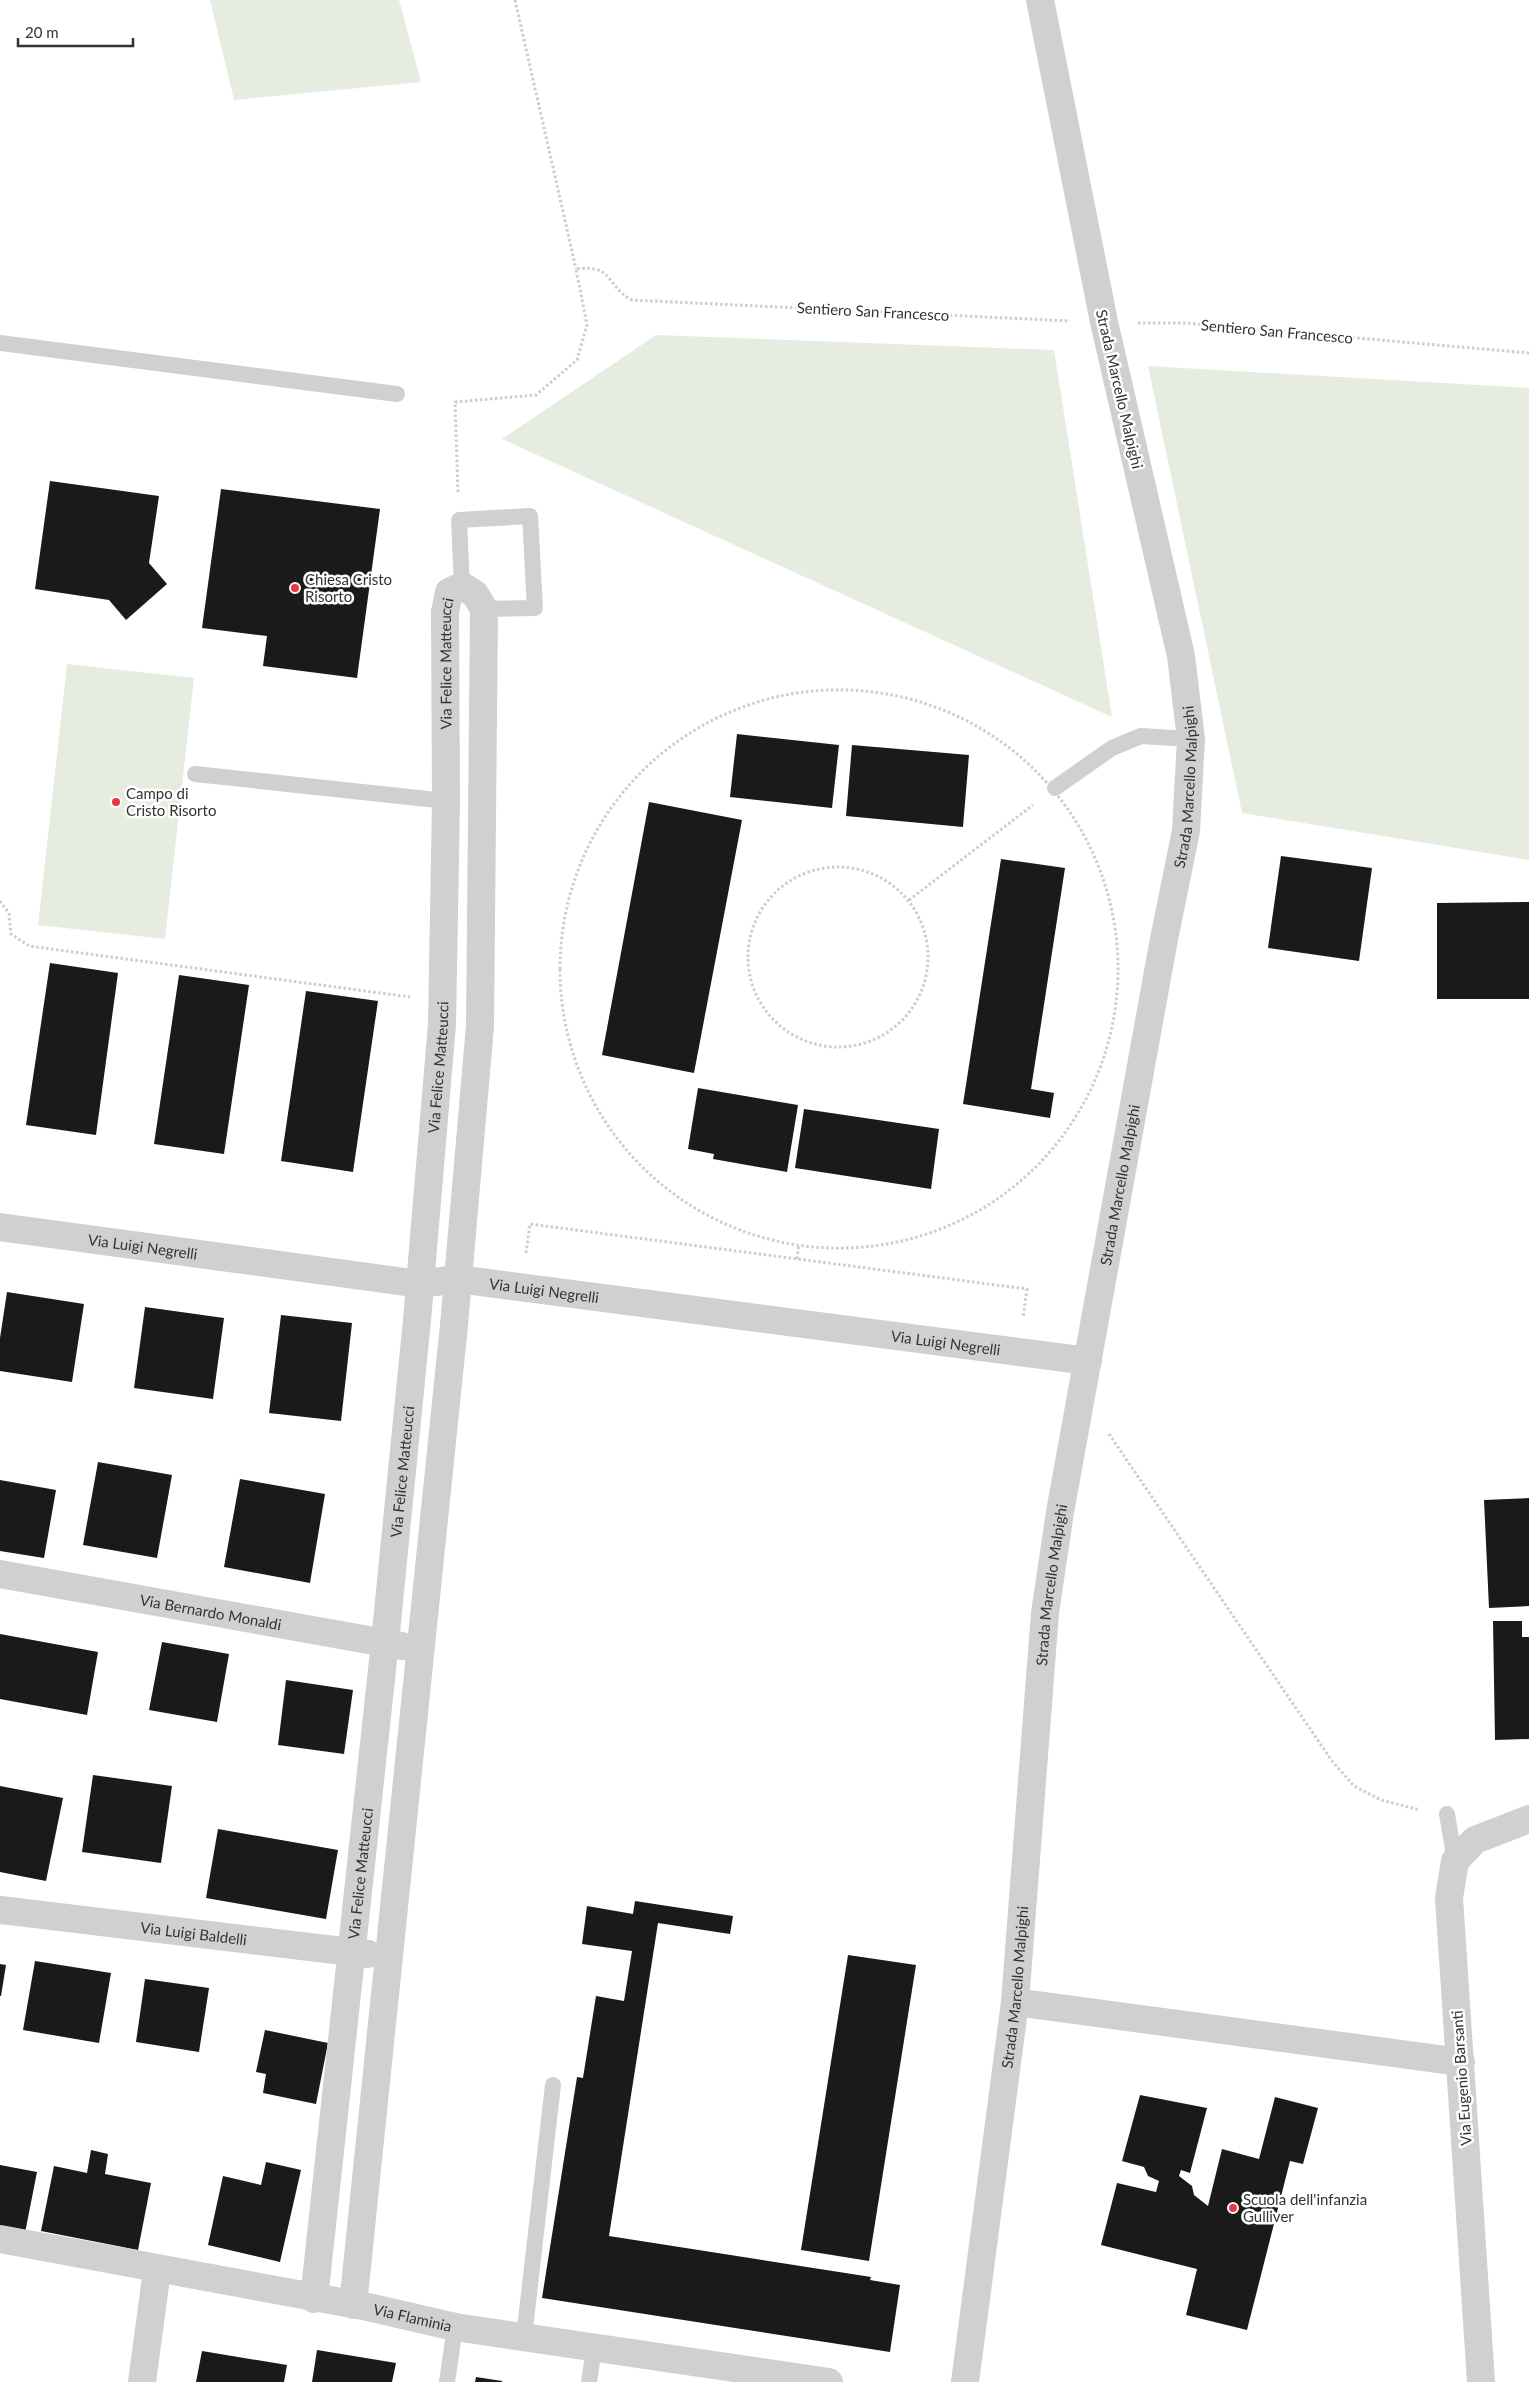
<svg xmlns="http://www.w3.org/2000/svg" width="1529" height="2382" font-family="Lato,sans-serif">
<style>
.green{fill:#e6ecdf}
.building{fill:#1a1a1a}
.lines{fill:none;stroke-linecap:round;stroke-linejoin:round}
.path{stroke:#cdcdcd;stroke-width:3;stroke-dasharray:2.5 2.5;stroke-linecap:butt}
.service{stroke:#d0d0d0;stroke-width:16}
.minor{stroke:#d0d0d0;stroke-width:28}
.tertiary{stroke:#d0d0d0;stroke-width:28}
.poi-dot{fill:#e63946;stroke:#fff;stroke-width:2}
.labels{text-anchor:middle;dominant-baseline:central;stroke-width:5;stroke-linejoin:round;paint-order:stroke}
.street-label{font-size:15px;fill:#333;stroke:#fff}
.poi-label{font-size:15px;fill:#333;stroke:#fff;text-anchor:start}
</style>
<rect width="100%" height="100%" fill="#fff"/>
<path class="green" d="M210 0H399L421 82 234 100Z
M656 335 1054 350 1112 717 502 439Z
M1148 366 1529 388V860L1242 813Z
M67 664 194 678 165 939 38 925Z"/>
<path class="building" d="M50 481 159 496 149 563 167 584 126 620 109 600 35 589Z
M221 489 380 509 357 678 263 666 267 636 202 628Z
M737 734 839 745 832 808 730 797Z
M852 745 969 755 963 827 846 816Z
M649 802 742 820 694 1073 602 1055Z
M1281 856 1372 868 1359 961 1268 948Z
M1001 859 1065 868 1031 1089 1054 1093 1050 1118 963 1104Z
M1529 902V999H1437V903Z
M50 963 118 973 96 1135 26 1125Z
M179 975 249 985 224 1154 154 1144Z
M306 991 378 1001 353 1172 281 1161Z
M698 1088 798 1105 787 1172 713 1159 714 1154 688 1149Z
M804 1109 939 1129 931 1189 795 1168Z
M7 1292 84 1304 72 1382 0 1371V1338Z
M145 1307 224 1318 213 1399 134 1388Z
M281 1315 352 1323 341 1421 269 1413Z
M98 1462 172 1475 157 1558 83 1545Z
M240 1479 325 1494 310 1583 224 1567Z
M0 1480 56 1490 44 1558 0 1551Z
M1529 1498V1606L1489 1608 1484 1500Z
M1493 1621H1522V1637H1529V1739L1495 1740Z
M0 1634 98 1652 87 1715 0 1699Z
M162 1642 229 1654 217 1722 149 1710Z
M286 1680 353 1690 344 1754 278 1745Z
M93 1775 172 1786 161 1863 82 1852Z
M0 1786 63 1798 46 1881 0 1872Z
M218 1829 338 1850 326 1919 206 1898Z
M635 1901 733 1916 730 1934 658 1923 609 2236 871 2277 870 2280 900 2285 890 2352 542 2298 577 2077 583 2078 596 1996 624 2001 632 1951 582 1944 587 1906 633 1914Z
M848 1955 916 1965 869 2261 801 2250Z
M35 1961 111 1973 99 2043 23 2030Z
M0 1964 6 1965 1 1996H0Z
M145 1979 209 1988 199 2052 136 2042Z
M265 2030 328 2043 316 2104 263 2093 266 2074 256 2072Z
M1140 2095 1207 2108 1190 2173 1181 2170 1179 2176 1192 2186 1194 2195 1208 2206 1222 2149 1259 2159 1275 2097 1318 2108 1303 2164 1290 2161 1247 2330 1186 2315 1197 2269 1101 2245 1117 2183 1156 2192 1159 2181 1148 2176 1144 2167 1122 2161Z
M91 2150 108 2154 105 2174 151 2183 138 2250 41 2231 54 2166 87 2173Z
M266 2162 301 2170 280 2262 208 2245 223 2176 261 2185Z
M0 2165 37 2172 25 2233 0 2228Z
M317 2350 396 2363 392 2382H312Z
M202 2351 287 2365 284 2382H196Z
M476 2377 502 2381V2382H475Z"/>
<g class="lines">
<path class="path" d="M515 0 576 269
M1138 323H1185L1529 353
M458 492 455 402 536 395 577 360 587 325 576 269C615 264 605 286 632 300L1070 321
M560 969a279 279 0 1 1 558 0a279 279 0 1 1-558 0Z
M748 957a90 90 0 1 1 180 0a90 90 0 1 1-180 0Z
M909 900 1033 805
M0 901 9 913 11 934 29 946 410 997
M526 1253 530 1224 1027 1289 1023 1318
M797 1259 799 1244
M1109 1434 1332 1761 1354 1786 1381 1800 1420 1810"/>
<path class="service" d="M0 343 397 394
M462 586 459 520 530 516 535 608 484 609
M195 774 446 801
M1055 788 1112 748 1141 736 1191 739
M1447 1814 1455 1861
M524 2337 553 2085
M447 2382 455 2327
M589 2382 594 2348"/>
<g class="minor">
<path id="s1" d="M0 1227 420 1284 458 1279 1088 1361"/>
<path id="s2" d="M0 1574 402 1646"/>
<path id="s3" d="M0 1910 368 1954"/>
<path d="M1015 2002 1461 2062"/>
<path id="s4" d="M314 2299 385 1642 417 1320 442 1024 446 801 445 612 449 592 462 586 475 594 484 609 480 1026 454 1325 353 2305"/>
<path d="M142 2382 157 2270"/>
<path id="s5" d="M965 2382 1015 2002 1045 1613 1060 1512 1164 939 1186 831 1191 739 1181 656 1104 322 1040 0"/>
<path d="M1481 2382 1449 1898 1455 1861 1475 1840 1529 1819"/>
</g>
<path class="tertiary" id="s6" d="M0 2239 368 2307 455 2327 829 2382"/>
</g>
<g class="poi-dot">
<circle cx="295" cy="588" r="5"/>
<circle cx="116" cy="802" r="5"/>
<circle cx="1233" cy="2208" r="5"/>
</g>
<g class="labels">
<g class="street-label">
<text transform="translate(873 311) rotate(3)">Sentiero San Francesco</text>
<text transform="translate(1277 331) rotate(5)">Sentiero San Francesco</text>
<text transform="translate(1120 389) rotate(77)">Strada Marcello Malpighi</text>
<text stroke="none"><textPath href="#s4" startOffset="1642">Via Felice Matteucci</textPath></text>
<text stroke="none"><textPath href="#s5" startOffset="1612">Strada Marcello Malpighi</textPath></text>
<text stroke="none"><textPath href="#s4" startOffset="1238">Via Felice Matteucci</textPath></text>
<text stroke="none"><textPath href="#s5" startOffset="1208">Strada Marcello Malpighi</textPath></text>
<text stroke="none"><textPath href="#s1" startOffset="144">Via Luigi Negrelli</textPath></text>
<text stroke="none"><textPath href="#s1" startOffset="549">Via Luigi Negrelli</textPath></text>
<text stroke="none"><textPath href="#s1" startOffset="954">Via Luigi Negrelli</textPath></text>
<text stroke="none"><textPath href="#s4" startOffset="832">Via Felice Matteucci</textPath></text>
<text stroke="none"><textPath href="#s5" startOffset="802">Strada Marcello Malpighi</textPath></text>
<text stroke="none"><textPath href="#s2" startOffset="214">Via Bernardo Monaldi</textPath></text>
<text stroke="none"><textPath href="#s4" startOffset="428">Via Felice Matteucci</textPath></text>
<text stroke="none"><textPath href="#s3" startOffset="195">Via Luigi Baldelli</textPath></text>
<text stroke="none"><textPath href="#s5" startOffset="398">Strada Marcello Malpighi</textPath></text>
<text transform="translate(1461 2078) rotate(-94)">Via Eugenio Barsanti</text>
<text stroke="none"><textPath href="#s6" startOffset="420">Via Flaminia</textPath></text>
</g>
<g class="poi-label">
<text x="305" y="579">Chiesa Cristo<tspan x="305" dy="17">Risorto</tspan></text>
<text x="126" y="793">Campo di<tspan x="126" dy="17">Cristo Risorto</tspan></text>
<text x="1243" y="2199">Scuola dell'infanzia<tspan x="1243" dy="17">Gulliver</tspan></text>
</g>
</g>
<path d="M18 38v8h115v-8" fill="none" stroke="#333333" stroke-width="2.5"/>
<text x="25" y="38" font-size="15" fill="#333333" stroke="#ffffff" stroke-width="4" paint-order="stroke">20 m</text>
</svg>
